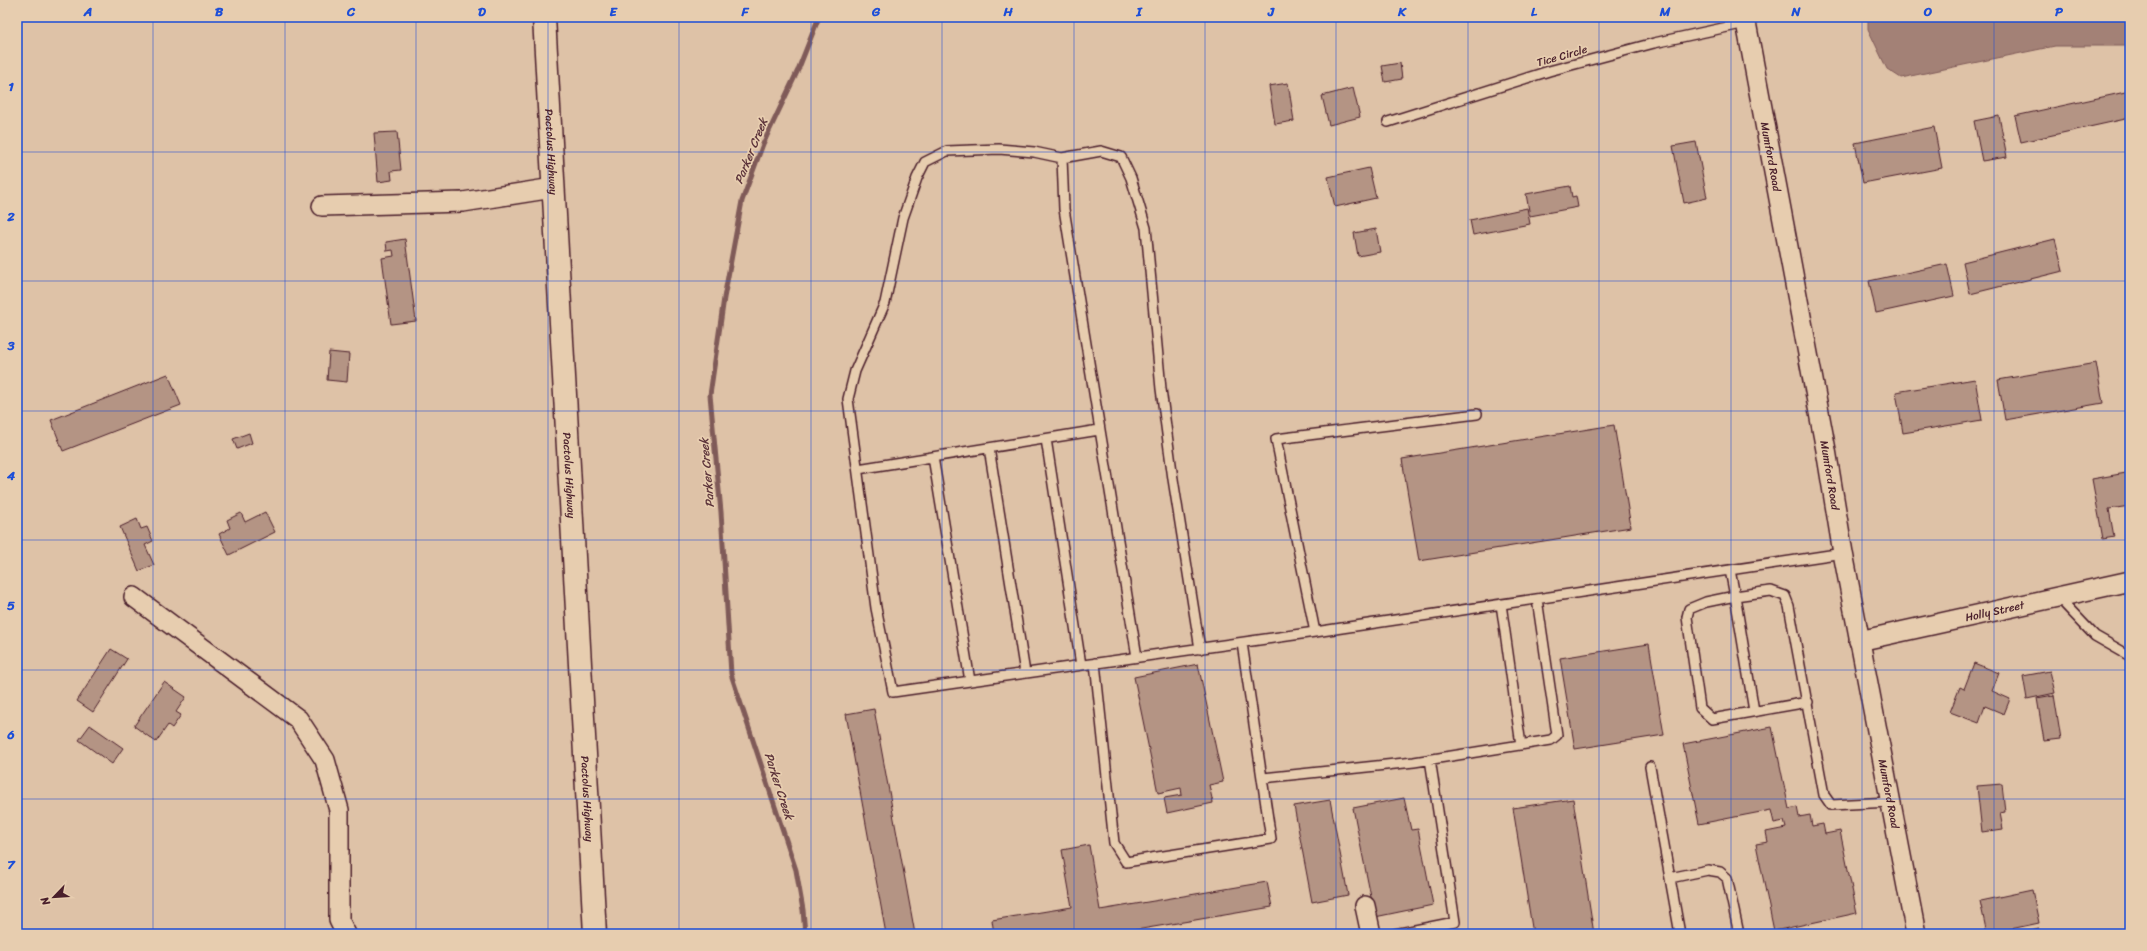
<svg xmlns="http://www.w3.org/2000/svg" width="2147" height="951" font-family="Sriracha,sans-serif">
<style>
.water{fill:#a38176;stroke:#7f5a58}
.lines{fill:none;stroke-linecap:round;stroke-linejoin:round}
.stream{stroke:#7f5a58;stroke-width:5}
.building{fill:#b49484;stroke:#4a1f2b}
.service-casing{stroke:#4a1f2b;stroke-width:12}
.minor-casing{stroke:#4a1f2b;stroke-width:22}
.primary-casing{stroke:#4a1f2b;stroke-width:25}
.service{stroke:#e7cdaf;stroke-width:9}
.minor{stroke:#e7cdaf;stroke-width:19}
.primary{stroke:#e7cdaf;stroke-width:22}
.grid{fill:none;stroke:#1d4ed8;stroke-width:1;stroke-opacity:0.55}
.labels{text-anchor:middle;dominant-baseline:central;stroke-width:3.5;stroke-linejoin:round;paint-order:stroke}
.street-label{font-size:11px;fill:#4a1f2b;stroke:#e7cdaf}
.water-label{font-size:12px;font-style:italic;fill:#5c333a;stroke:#e7cdaf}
.neatline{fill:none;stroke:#1d4ed8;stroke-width:1.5}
.grid-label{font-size:13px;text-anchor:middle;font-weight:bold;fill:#1d4ed8}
</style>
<rect width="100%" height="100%" fill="#dec2a7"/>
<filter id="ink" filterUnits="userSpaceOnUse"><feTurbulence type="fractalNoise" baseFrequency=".025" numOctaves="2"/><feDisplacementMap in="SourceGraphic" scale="8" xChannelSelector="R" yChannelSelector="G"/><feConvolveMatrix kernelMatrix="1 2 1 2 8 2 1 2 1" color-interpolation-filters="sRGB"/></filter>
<g filter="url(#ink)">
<path class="water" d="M1868 17H2130V46H2055L1901 78 1887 69 1868 29Z"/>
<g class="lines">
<path class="stream" d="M805 934 803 910 796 870 731 674 721 512 710 395 724 298 742 201 763 144 798 70 819 17"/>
</g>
<path class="building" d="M1400 63 1402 79 1385 82 1382 66Z
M1288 83 1294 121 1275 124 1269 86Z
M1353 88 1360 117 1329 125 1322 96Z
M2130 91V118L2021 142 2015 116Z
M1999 116 2007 157 1982 161 1974 121Z
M1934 127 1942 168 1863 183 1855 143Z
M397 132 401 170 391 171 392 180 378 182 374 133Z
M1696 142 1707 198 1684 203 1673 146Z
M1369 168 1376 198 1335 207 1328 177Z
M1570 186 1572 197 1576 196 1578 207 1530 216 1526 194Z
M1527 208 1530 224 1473 235 1470 220Z
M1376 229 1380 252 1358 256 1354 233Z
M405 239 416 321 391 324 382 258 394 256 393 250 387 251 386 242Z
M2055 239 2063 271 1970 294 1963 262Z
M1947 264 1954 296 1876 313 1869 281Z
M329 352 349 354 347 382 327 380Z
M2096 363 2103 403 2005 420 1998 380Z
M168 374 181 405 63 451 51 420Z
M1975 379 1982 420 1903 433 1896 392Z
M1614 425 1631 527 1419 561 1402 459Z
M249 433 252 443 237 449 233 439Z
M2126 473 2130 506 2109 509 2114 537 2103 539 2092 479Z
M265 512 275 532 229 555 219 534 230 528 227 520 241 513 245 522Z
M137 519 141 529 147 527 153 541 145 545 154 565 139 571 120 527Z
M1649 644 1664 735 1575 749 1560 658Z
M111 649 127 659 93 712 77 701Z
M1974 663 1999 673 1992 691 2010 699 2004 714 1985 706 1979 723 1950 712 1960 687 1964 689Z
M1198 664 1223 782 1209 785 1213 803 1167 813 1164 798 1182 795 1181 788 1158 793 1134 677Z
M2050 671 2055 693 2027 699 2023 676Z
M164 682 186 697 176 712 181 715 172 728 168 725 156 742 134 726Z
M2054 695 2061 739 2044 741 2037 698Z
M874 709 915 934H886L846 714Z
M90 725 123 748 112 764 79 740Z
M1772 727 1789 809 1797 807 1799 817 1810 815 1812 826 1823 824 1825 834 1840 831 1857 913 1774 931 1756 844 1768 842 1766 832 1786 828 1784 821 1774 823 1771 810 1699 824 1683 744Z
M2002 784 2005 812 2000 813 2003 829 1982 832 1977 786Z
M1404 798 1411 830 1418 829 1433 905 1375 917 1353 808Z
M1573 799 1594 934H1533L1513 808Z
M1330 800 1348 895 1312 902 1294 806Z
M1089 845 1100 910 1267 882 1272 907 1112 934H994L992 920 1072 907 1062 850Z
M2032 890 2039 923 1987 934 1980 901Z
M2039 929 2040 934H2017Z"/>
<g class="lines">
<defs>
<path id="service" d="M1388 122 1549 71 1654 43 1746 23
M1062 158 1064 209 1137 657
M1046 439 1081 665
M989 448 1025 673
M933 457 970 681
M858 469 1099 430
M1730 570 1735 596 1771 591 1785 596 1789 606 1824 795 1831 805 1890 802
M2058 597 2095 636 2130 656
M1501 604 1521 745
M1315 632 1276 439 1477 414
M1200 649 1173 479 1161 389 1146 228 1131 178 1121 157 1101 151 1062 158 1034 152 999 149 947 151 925 162 917 178 903 218 885 303 855 371 848 399 876 608 893 692 1315 632 1843 553
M1095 663 1114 843 1126 862 1271 839 1242 643
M1754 711 1735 596 1706 602 1689 609 1687 617 1700 708 1712 719 1808 702
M1650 767 1680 934
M1263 778 1414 762 1551 740 1557 735 1537 599
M1670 878 1708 870 1720 872 1727 878 1739 934
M1395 934 1455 922 1430 759"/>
<g id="minor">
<path id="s1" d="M1745 17 1826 450 1843 553 1916 934"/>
<path d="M322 206 463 202 553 188"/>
<path d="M134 597 298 719 325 760 339 810V920L346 934"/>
<path id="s2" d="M1859 641 2130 581"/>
<path d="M1365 906 1371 934"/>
</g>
<g id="primary">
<path id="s3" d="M544 17 595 934"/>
</g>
</defs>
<use href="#service" class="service-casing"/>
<use href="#minor" class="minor-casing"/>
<use href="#primary" class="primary-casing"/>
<use href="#service" class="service"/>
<use href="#minor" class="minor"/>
<use href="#primary" class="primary"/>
</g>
</g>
<path class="grid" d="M153 17V934M285 17V934M416 17V934M548 17V934M679 17V934M811 17V934M942 17V934M1074 17V934M1205 17V934M1336 17V934M1468 17V934M1599 17V934M1731 17V934M1862 17V934M1994 17V934M17 152H2130M17 281H2130M17 411H2130M17 540H2130M17 670H2130M17 799H2130"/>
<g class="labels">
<g class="street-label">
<text transform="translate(1562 56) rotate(-16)">Tice Circle</text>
<text stroke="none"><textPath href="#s3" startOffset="135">Pactolus Highway</textPath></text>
<text stroke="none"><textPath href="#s1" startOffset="142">Mumford Road</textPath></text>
<text stroke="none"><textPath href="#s3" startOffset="459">Pactolus Highway</textPath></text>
<text stroke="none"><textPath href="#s1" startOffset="466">Mumford Road</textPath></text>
<text stroke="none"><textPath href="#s2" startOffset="139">Holly Street</textPath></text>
<text stroke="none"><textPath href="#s1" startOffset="790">Mumford Road</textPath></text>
<text stroke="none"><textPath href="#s3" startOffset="783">Pactolus Highway</textPath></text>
</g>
<g class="water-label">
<text transform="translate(751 151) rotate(-68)">Parker Creek</text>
<text transform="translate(707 473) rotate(-95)">Parker Creek</text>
<text transform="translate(779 786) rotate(72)">Parker Creek</text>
</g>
</g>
<rect width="2147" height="951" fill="none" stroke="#e7cdaf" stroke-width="44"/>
<g transform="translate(54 897) rotate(245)" stroke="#e7cdaf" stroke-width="3" paint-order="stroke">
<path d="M0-3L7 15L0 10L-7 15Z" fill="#4a1f2b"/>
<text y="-6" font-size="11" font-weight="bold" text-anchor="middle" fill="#4a1f2b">N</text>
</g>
<rect x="22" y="22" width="2103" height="907" class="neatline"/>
<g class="grid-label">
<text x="88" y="16">A</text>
<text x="219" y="16">B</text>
<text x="351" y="16">C</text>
<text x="482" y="16">D</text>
<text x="613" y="16">E</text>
<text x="745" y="16">F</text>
<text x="876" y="16">G</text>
<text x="1008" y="16">H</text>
<text x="1139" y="16">I</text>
<text x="1271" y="16">J</text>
<text x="1402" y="16">K</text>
<text x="1534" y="16">L</text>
<text x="1665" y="16">M</text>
<text x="1796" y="16">N</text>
<text x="1928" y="16">O</text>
<text x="2059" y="16">P</text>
<text x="11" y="91">1</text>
<text x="11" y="221">2</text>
<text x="11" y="350">3</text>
<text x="11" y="480">4</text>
<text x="11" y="610">5</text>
<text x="11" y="739">6</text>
<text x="11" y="869">7</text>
</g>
</svg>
